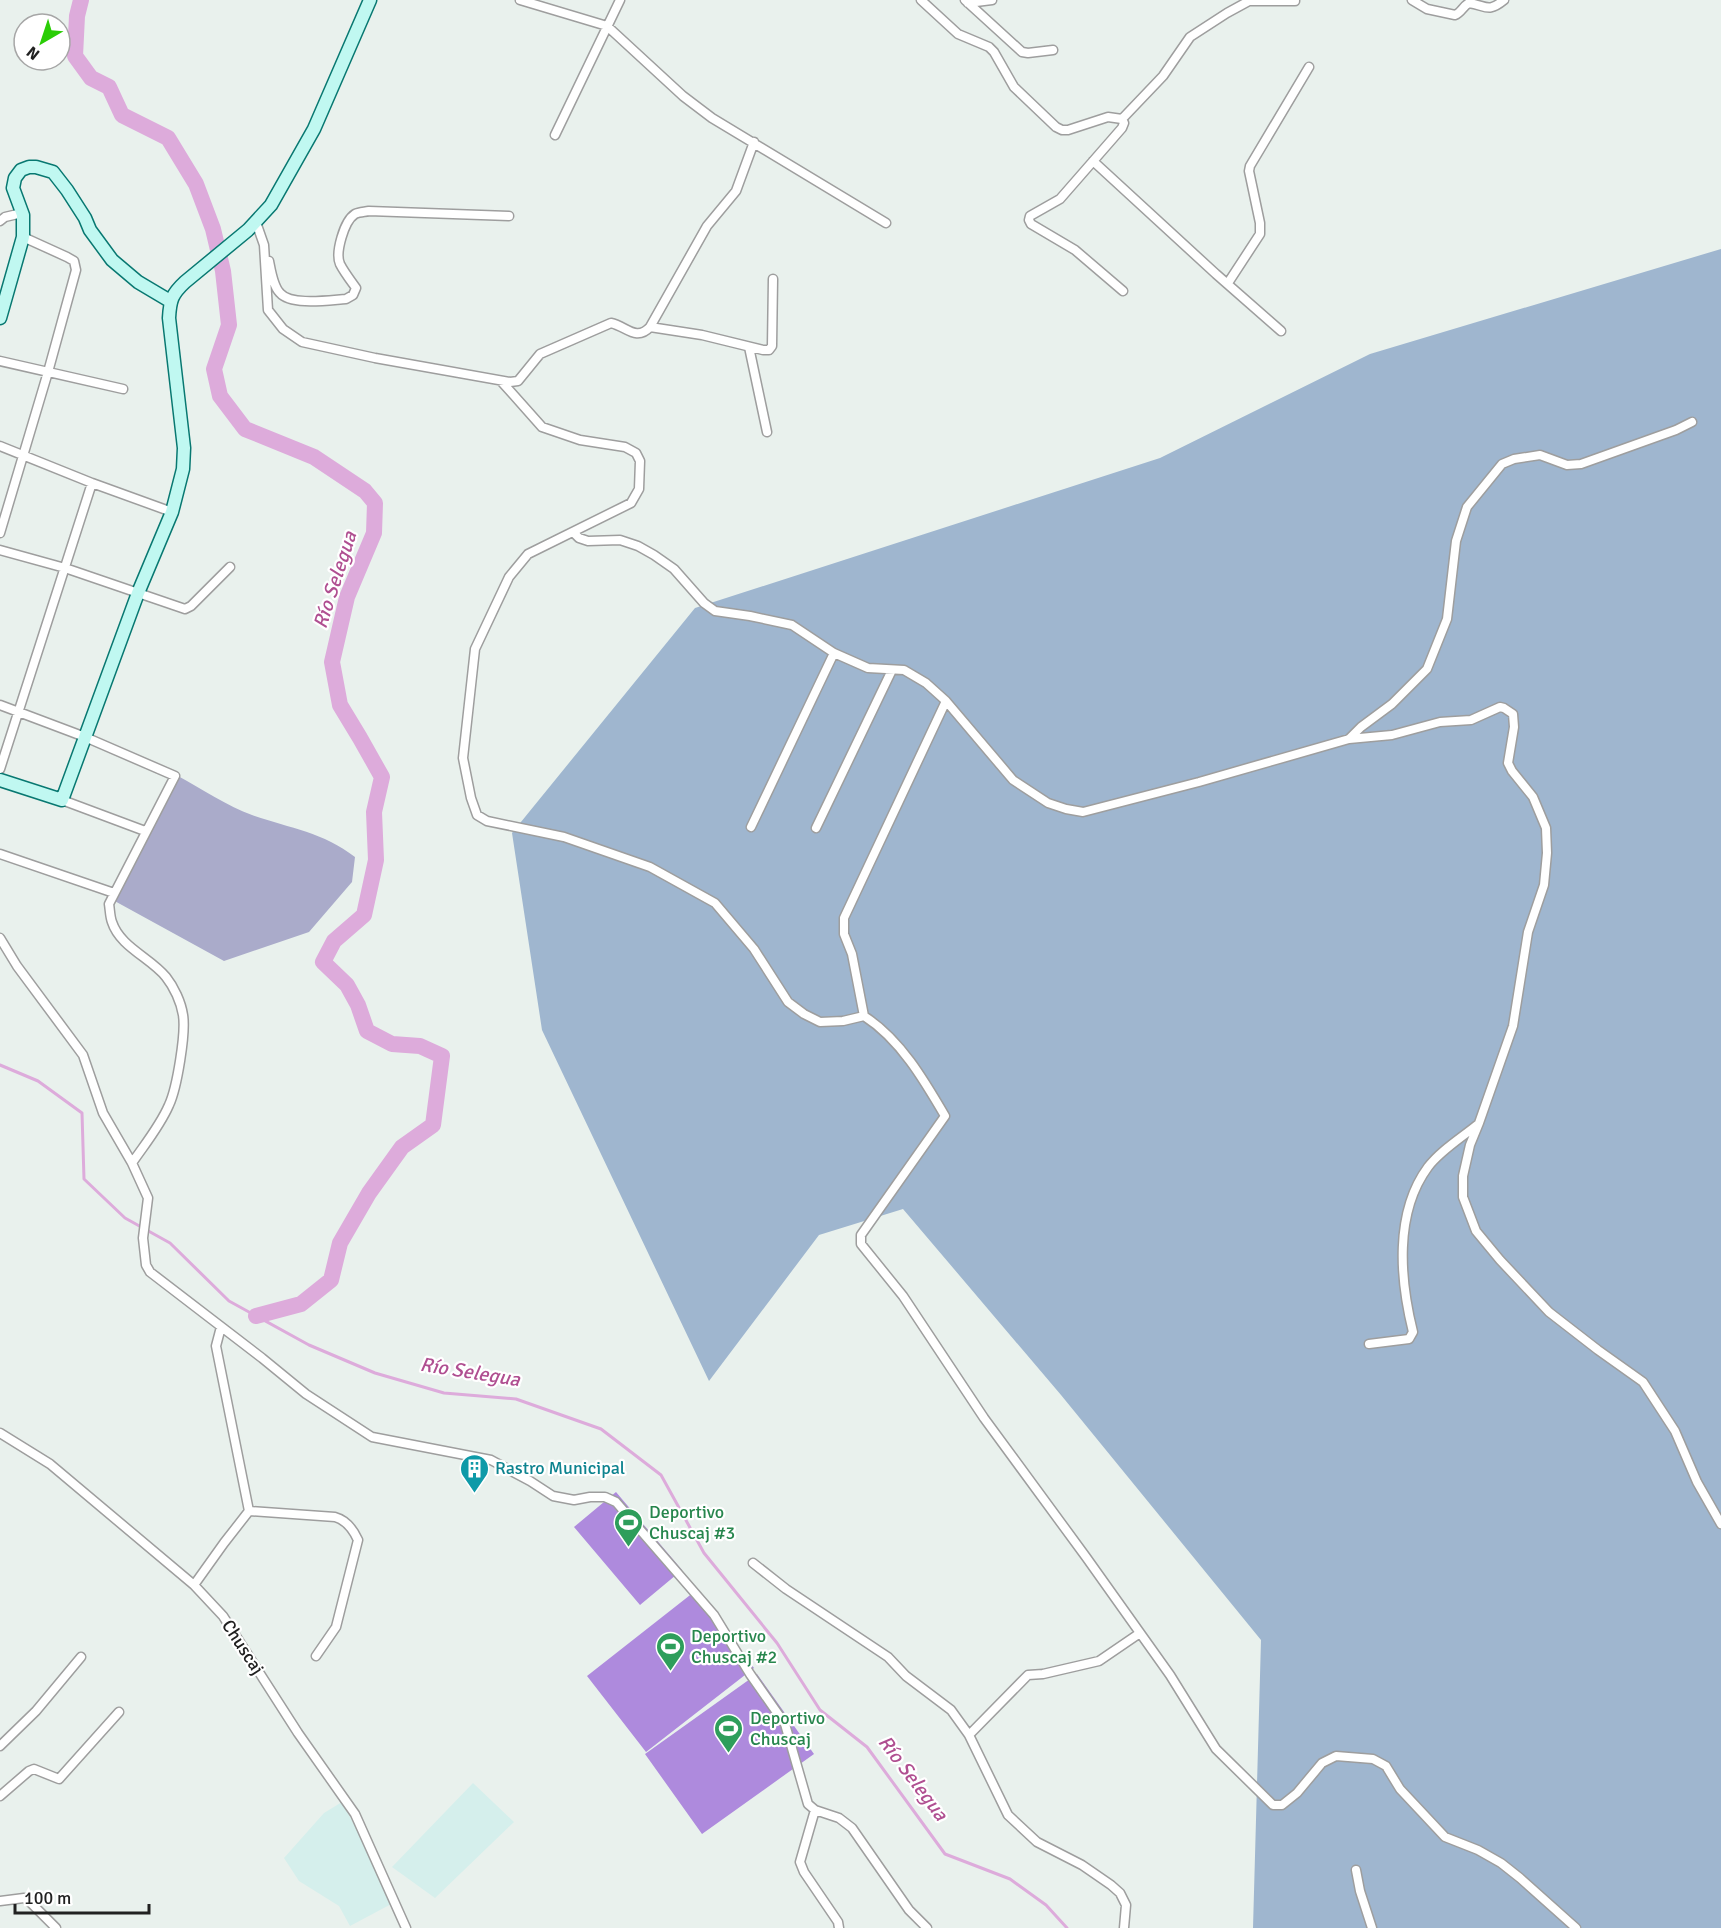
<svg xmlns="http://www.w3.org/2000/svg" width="1721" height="1928" font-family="Signika,sans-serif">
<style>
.farmland{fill:#d5efec}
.forest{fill:#9fb6cf}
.cemetery{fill:#aaabca}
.pitch{fill:#ae8add}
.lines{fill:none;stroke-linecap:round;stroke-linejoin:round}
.stream{stroke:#ddabdb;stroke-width:3}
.river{stroke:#ddabdb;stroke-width:16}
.minor-casing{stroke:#9e9e9e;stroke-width:11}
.secondary-casing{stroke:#087871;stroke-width:15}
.minor{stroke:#fff;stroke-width:8}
.secondary{stroke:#c0f8f1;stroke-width:12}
.labels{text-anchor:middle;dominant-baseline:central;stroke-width:4.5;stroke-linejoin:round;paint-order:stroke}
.culture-label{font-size:18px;fill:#0d838f;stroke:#fff;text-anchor:start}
.leisure-label{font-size:18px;fill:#27864d;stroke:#fff;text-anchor:start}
.street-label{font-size:18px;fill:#212121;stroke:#fff}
.water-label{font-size:20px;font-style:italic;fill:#b04f91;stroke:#fff}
</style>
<rect width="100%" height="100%" fill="#e9f1ed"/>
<path class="farmland" d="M473 1783 514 1822 435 1898 392 1867Z
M342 1802 395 1902 350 1926 339 1906 299 1881 284 1858 324 1813Z"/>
<path class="forest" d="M1721 249V1928H1253L1261 1640 1061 1395 903 1209 819 1235 709 1381 542 1030 512 833 695 608 1160 458 1370 354Z"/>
<path class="cemetery" d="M178 776C200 788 229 807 252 815 289 828 323 832 355 857L352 882 309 932 224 961 111 899Z"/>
<path class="pitch" d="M616 1492 682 1570 640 1605 574 1527Z
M694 1592 754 1668 646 1752 587 1676Z
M757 1674 814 1754 702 1834 645 1754Z"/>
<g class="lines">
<path class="stream" d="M0 1065 38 1081 82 1113 84 1179 125 1218 170 1243 229 1301 309 1345 375 1373 444 1393 516 1399 601 1429 661 1475 704 1553 777 1643 820 1710 867 1747 945 1854 1010 1879 1046 1905 1067 1928"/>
<path class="river" d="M81 0 77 16 75 56 91 78 109 87 122 115 168 138 196 184 213 229 223 271 229 325 214 369 220 396 245 429 314 457 365 491 375 503 374 533 347 597 332 662 340 705 360 738 382 777 374 812 376 860 364 915 334 941 323 962 347 985 358 1005 367 1031 392 1044 420 1046 442 1056 433 1125 402 1147 369 1193 340 1243 331 1280 301 1304 256 1316"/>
<defs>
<path id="minor" d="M520 0 607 26 683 96 712 118 886 223
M921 0 958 34 989 47 994 52 1014 87 1056 127 1062 130H1068L1108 117 1122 119 1124 123 1122 128 1060 199 1030 216 1029 220 1031 224 1075 250 1123 291
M965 0 1022 52 1028 53 1053 50
M1412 0 1427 9 1455 15C1461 13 1463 6 1469 3 1487 6 1488 13 1504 0
M968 3 992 0
M1122 119 1163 76 1190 37 1227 13 1249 1H1295
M555 135 620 0
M1093 161 1216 274 1281 331
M0 221 5 217 22 213
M256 222 264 245 268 310 283 329 302 342 375 358 510 382 518 381 540 354 611 323C626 326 636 342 650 327L707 226 736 191 754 142
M269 261C271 271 273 286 280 293 291 306 330 300 346 299L353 295 356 288C351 281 344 272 340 264 335 253 344 221 355 214 359 212 364 212 369 211L509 216
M1228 283 1260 234V223L1249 171 1250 166 1309 67
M650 327 702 335 763 350H769L772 346 773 279
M749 347 767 432
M0 361 123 389
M501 381 542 427 580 440 625 447 636 453 640 461 639 489 631 503 528 554 509 577 475 649 463 758 471 798 477 815 487 821 564 837 650 867 715 903 754 949 788 1002 804 1014 820 1022 843 1021 864 1016C900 1039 924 1080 945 1116L861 1235V1244L903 1296 984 1418 1086 1557 1170 1675 1216 1749 1273 1805H1282L1297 1793 1322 1763 1336 1756 1373 1759 1386 1766 1400 1789 1445 1837 1478 1850 1501 1863 1520 1878 1576 1928
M0 446 92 483 172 512
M573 532 579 538 588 541 620 540 638 546 654 555 674 569 704 603 715 611 750 616 792 625 834 653 868 668 904 670 926 683 946 701 1013 780 1048 803 1066 809 1083 812 1199 782 1349 739 1361 727 1392 704 1427 669 1447 619 1456 541 1467 507 1502 464 1514 459 1540 455 1567 465 1581 464 1676 430 1692 422
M0 533 48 372 76 270 74 261 67 257 23 237
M0 550 65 568 185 609 191 606 230 567
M0 705 85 737 175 776 109 904C110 910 110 917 112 922 120 947 151 958 166 977 174 987 181 1002 183 1015 186 1033 177 1088 169 1105 160 1126 145 1144 132 1163
M1349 739 1392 735 1440 722 1471 720 1500 707 1504 708 1513 714 1514 727 1508 763 1512 771 1533 797 1546 828 1547 853 1544 885 1528 932 1513 1026 1479 1123 1470 1145 1463 1176V1197L1476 1231 1500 1260 1549 1312 1598 1350 1643 1382 1675 1431 1697 1482 1721 1524
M0 769 92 483
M62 800 145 831
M751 827 834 653
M816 828 892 670
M0 854 114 893
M0 938 17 966 83 1055 103 1113 132 1163 148 1198 143 1238 146 1265 150 1272 262 1358 306 1394 372 1437 491 1460 530 1481 553 1496 574 1500 590 1497H605L616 1502 714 1615 750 1674 785 1724 808 1804 815 1810 839 1818 852 1828 909 1910 927 1928
M864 1016 852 954 844 934V918L946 701
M1369 1344 1409 1339 1413 1332C1400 1280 1394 1213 1428 1167 1440 1151 1461 1138 1477 1125
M0 1433 50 1464 194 1585 223 1616 298 1733 355 1814 406 1928
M249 1511 335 1517C346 1520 353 1529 358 1540L336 1627 316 1656
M753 1563 786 1589 888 1657 906 1676 951 1710 969 1735 1008 1815 1037 1842 1082 1865 1111 1885 1120 1893 1126 1905 1124 1928
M194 1585 224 1543 249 1511 216 1346 221 1327
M969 1735 1028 1675 1043 1674 1099 1661 1140 1633
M0 1746 36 1711 81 1657
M0 1796 29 1771 34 1769 59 1779 119 1712
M815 1810 800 1862 804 1872 838 1922 839 1928
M1356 1870 1360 1891 1372 1928
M0 1901 24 1898 30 1902 56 1928"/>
<path id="secondary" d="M0 318 23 237V215L13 188 15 178 21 170 29 167H36L53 172 67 190 85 218 90 230 112 260 138 282 170 301
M0 780 62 800 138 593 172 512 183 469 184 448 169 318C170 300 172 294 185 282L248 230 271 205 314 129 370 0"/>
</defs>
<use href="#minor" class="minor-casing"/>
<use href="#secondary" class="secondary-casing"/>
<use href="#minor" class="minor"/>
<use href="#secondary" class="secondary"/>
</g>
<defs>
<symbol id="building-pin" viewBox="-11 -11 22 30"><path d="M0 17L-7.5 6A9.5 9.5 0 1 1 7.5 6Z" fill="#0f9aa8" stroke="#fff"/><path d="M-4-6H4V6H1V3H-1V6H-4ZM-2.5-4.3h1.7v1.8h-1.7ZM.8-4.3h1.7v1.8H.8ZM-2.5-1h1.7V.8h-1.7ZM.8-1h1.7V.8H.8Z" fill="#fff"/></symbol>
<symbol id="stadium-pin" viewBox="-11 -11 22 30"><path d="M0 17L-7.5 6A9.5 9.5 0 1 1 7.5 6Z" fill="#2e9e5b" stroke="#fff"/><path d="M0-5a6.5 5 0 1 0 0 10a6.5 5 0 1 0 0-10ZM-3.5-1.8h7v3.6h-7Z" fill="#fff"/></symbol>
</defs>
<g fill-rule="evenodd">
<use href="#building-pin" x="458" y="1452" width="33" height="45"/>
<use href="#stadium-pin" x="612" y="1506" width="33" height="45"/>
<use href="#stadium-pin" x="654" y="1630" width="33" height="45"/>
<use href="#stadium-pin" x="712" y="1712" width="33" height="45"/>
</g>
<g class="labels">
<g class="culture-label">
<text x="495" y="1468">Rastro Municipal</text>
</g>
<g class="leisure-label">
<text x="649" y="1512">Deportivo<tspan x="649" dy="21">Chuscaj #3</tspan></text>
<text x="691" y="1636">Deportivo<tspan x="691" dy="21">Chuscaj #2</tspan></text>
<text x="750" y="1718">Deportivo<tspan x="750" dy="21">Chuscaj</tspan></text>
</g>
<g class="street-label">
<text transform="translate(243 1647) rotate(57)">Chuscaj</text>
</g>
<g class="water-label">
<text transform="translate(335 580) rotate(-72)">Río Selegua</text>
<text transform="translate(470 1372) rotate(9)">Río Selegua</text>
<text transform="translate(913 1778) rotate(53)">Río Selegua</text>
</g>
</g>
<g transform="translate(42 42) rotate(219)"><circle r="28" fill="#ffffff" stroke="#a6a6a6" stroke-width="1.5"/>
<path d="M0-4.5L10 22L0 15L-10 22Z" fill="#2acd06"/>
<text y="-9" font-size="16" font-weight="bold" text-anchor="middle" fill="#212121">N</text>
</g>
<path d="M15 1904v9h134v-9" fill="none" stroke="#212121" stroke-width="3"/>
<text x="24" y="1904" font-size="18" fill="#212121" stroke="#ffffff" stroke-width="4.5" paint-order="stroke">100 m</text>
</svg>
